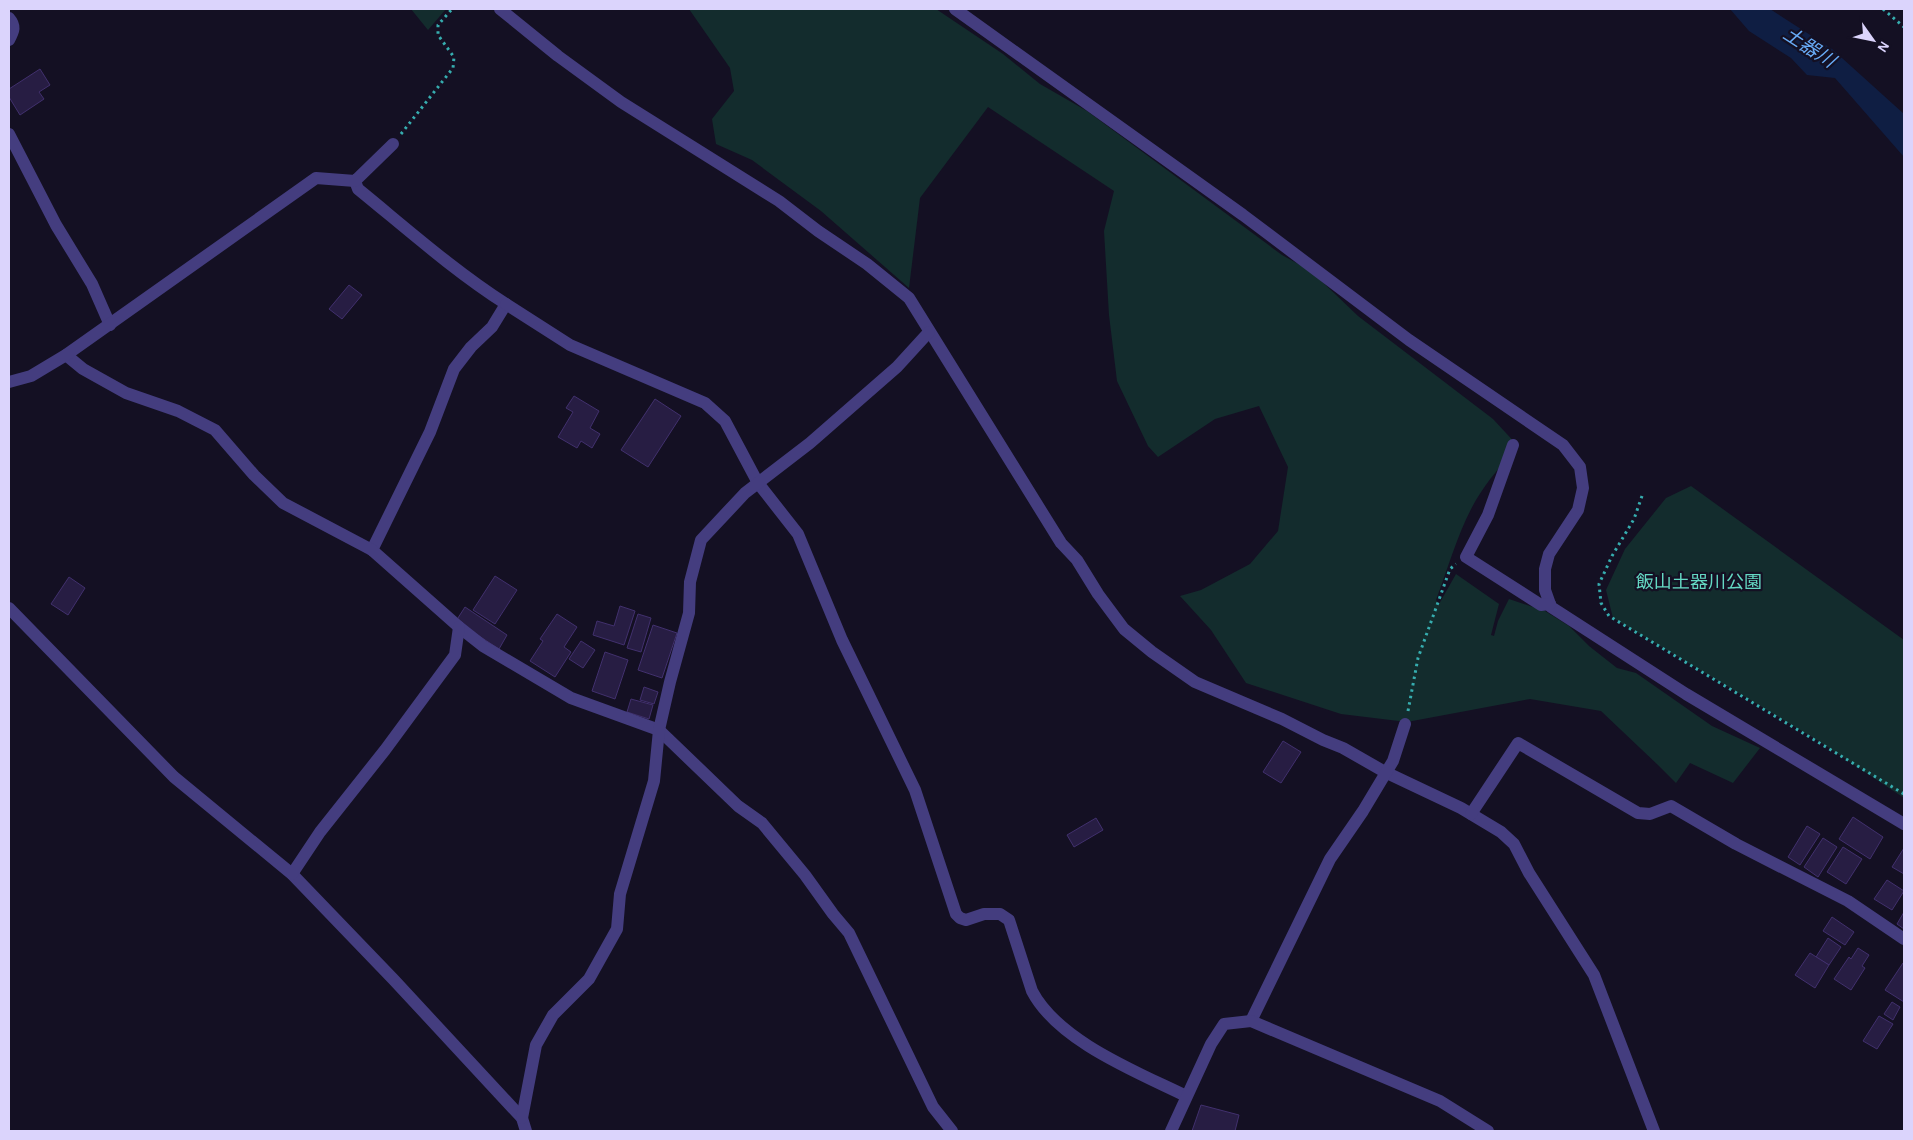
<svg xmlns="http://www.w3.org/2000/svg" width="1913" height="1140" font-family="'Alegreya Sans','Noto Sans JP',sans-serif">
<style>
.green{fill:#132c2d}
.water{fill:#0f1e43}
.building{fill:#271d43;stroke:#41306d}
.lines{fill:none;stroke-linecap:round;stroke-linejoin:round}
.path{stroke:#36adaf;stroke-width:3;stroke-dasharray:2.5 4;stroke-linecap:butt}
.street{stroke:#443d7f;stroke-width:12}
.labels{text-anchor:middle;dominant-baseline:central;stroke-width:4.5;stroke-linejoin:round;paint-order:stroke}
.park-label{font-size:18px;fill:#64d8c3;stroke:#141023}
.water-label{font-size:19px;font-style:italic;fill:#68abf6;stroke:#141023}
</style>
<rect width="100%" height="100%" fill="#141023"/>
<g class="green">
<polygon points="411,9 446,9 428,30"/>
<path d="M689,9H936L1003,54L1040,84L1087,111L1282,255L1311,271L1358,316L1493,419L1518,446C1503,463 1488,480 1476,500C1458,531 1449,566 1436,600L1439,604L1456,574L1499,604L1491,635L1494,636L1498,621L1509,599L1545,611L1569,626L1589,646L1617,668L1636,673L1712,726L1760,748L1733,783L1690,763L1676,783L1659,766L1601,711L1530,699L1407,722L1341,714L1246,683L1211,630L1180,596L1201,590L1250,564L1278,531L1288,467L1259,406L1215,419L1158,457L1148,446L1117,381L1109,315L1104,231L1114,191L988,107L920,198L909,288L821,211L752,160L716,144L712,119L734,91L730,68Z"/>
<polygon points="1691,486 1904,640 1904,798 1817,740 1613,618 1606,590 1625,549 1666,498"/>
</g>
<polygon class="water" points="1730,9 1770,9 1832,49 1904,114 1904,157 1835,78 1807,75 1791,58 1749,31"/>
<g class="building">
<polygon points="40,69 50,85 39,92 44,99 20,115 9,97 9,89"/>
<polygon points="349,285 362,295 342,319 329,309"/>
<polygon points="574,396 599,411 590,428 600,434 592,448 581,441 577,448 558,437 573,412 566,408"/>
<polygon points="655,399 681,416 648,467 621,450"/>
<polygon points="495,576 517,590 495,624 473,610"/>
<polygon points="69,577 85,588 68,615 51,604"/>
<polygon points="620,606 635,611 624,645 593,635 597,621 614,626"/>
<polygon points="465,607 507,635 499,649 456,621"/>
<polygon points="557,614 577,627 564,647 571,652 555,677 530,661 543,641 540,639"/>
<polygon points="638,614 651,618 641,652 627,648"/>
<polygon points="653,625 677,633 662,678 638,670"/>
<polygon points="581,641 595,650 583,668 569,659"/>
<polygon points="605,652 628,660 615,699 592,691"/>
<polygon points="644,687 658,692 654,704 640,700"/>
<polygon points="631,699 653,705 649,719 627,712"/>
<polygon points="1283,741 1301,752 1281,783 1263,772"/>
<polygon points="1853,817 1883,837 1870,859 1839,839"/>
<polygon points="1096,818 1103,830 1074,847 1067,835"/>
<polygon points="1807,826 1820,834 1800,865 1788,857"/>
<polygon points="1823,838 1837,847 1818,877 1804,867"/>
<polygon points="1843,847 1862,859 1846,884 1827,872"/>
<polygon points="1904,848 1904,874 1892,867"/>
<polygon points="1887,880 1904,891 1892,910 1874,899"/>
<polygon points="1904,912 1904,929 1897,924"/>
<polygon points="1832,917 1854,932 1845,945 1823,931"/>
<polygon points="1828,938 1841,947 1829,965 1816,957"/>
<polygon points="1858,948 1869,955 1862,966 1865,968 1851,990 1834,979 1849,957 1851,959"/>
<polygon points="1810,953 1829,965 1815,988 1795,975"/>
<polygon points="1903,963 1904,964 1904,1002 1885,990"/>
<polygon points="1892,1002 1900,1007 1893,1020 1884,1014"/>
<polygon points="1879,1016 1893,1024 1877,1049 1863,1041"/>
<polygon points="1201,1105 1239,1115 1235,1131 1192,1131"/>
</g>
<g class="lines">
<g class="path">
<polyline points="1883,9 1904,27"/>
<polyline points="401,134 453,68 454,57 438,35 438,25 452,9"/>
<polyline points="1642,496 1634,519 1612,556 1599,584 1601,603 1609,616 1904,794"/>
<polyline points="1408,711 1418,658 1450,569 1456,564"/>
</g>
<g class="street">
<polyline points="500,9 558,56 621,102 779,201 818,231 867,264 909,298 1061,543 1077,560 1098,594 1124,629 1152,652 1195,682 1282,719 1323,740 1343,748 1385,772 1461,808 1501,832 1514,844 1529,873 1594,975 1654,1131"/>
<polyline points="955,9 1243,215 1409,340 1563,445 1580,467 1583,488 1578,510 1549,554 1545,569 1545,590 1551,607 1686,694 1904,824"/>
<path d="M9,18C16,26 14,31 9,40"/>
<polyline points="9,134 56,225 92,284 110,325"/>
<path d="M355,181L358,189C406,228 453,270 506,304L492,327L471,347L454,369L430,432L372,550"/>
<path d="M506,304L570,345L705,403L725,421L758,483L798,534L842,640L915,790L956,914L960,918L966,920L984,914H1000L1009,920L1032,991C1058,1041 1137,1072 1186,1096"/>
<polyline points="66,355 83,369 126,393 178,411 215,430 254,475 283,503 372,550 459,627 483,646 571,698 659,730 738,806 762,823 805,875 833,914 849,933 933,1107 952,1131"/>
<polyline points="9,382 31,376 66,355 316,178 355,181 393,144"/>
<polyline points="1513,445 1488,515 1466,557 1541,605 1550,604"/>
<polyline points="9,608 174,777 292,874 394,980 522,1118 526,1131"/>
<polyline points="1471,814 1518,743 1638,813 1650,814 1671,806 1736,844 1848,901 1904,939"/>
<polyline points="292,874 320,832 385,750 455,655 459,627"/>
<polyline points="1251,1021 1330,859 1363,811 1393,761 1405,724"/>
<polyline points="522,1118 536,1045 553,1015 589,979 617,929 620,894 654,781 659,730 670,682 689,613 690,582 701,540 745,493 810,443 897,367 929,332"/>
<polyline points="1171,1131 1211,1044 1224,1024 1251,1021 1440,1101 1488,1131"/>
</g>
</g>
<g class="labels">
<g class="park-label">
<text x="1699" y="583">飯山土器川公園</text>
</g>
<g class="water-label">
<text transform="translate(1809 48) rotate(33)">土器川</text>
</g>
</g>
<rect width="1913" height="1140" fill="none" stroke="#dbd4fc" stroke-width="20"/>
<g transform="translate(1873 40) rotate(123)" stroke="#141023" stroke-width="4" paint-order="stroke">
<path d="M0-4L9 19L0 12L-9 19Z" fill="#dbd4fc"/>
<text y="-8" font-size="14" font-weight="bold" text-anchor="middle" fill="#dbd4fc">N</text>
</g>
</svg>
